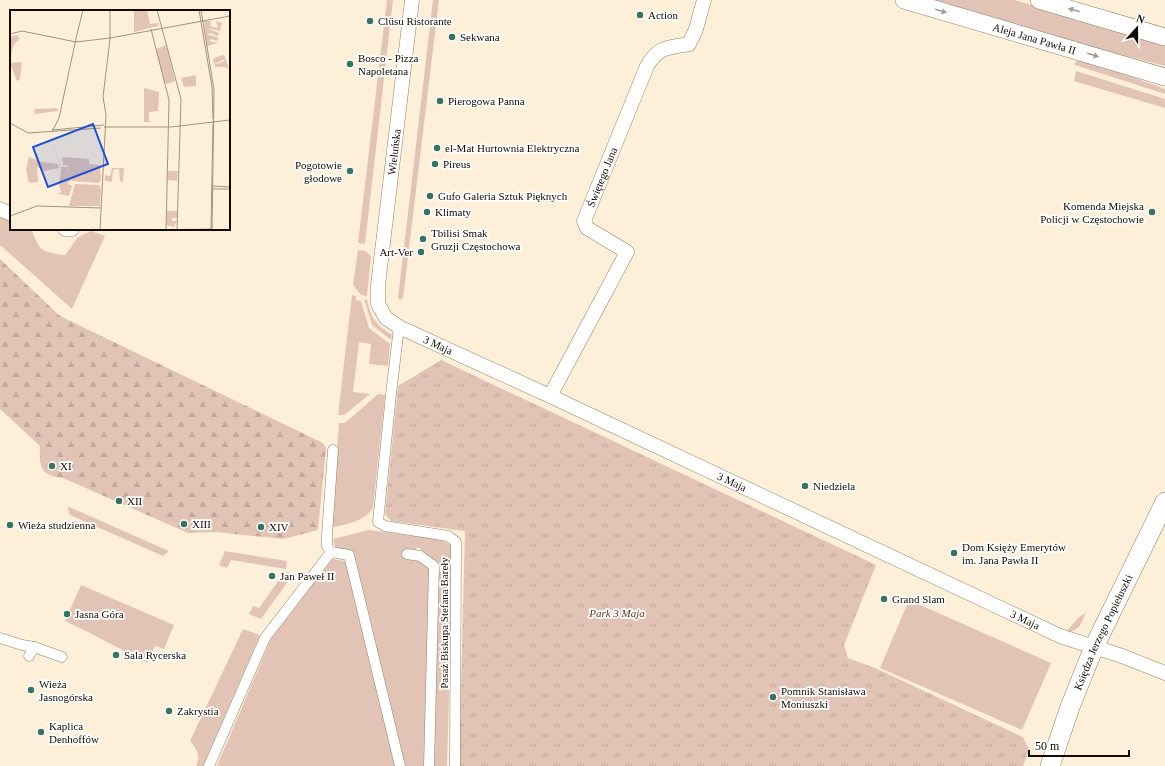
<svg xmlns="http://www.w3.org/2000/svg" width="1165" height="766" font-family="Georgia,serif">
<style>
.green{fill:#e2c4b7}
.forest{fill:url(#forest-firs)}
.park{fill:url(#park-tufts)}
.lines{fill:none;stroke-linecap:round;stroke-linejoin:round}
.pedestrian-casing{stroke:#928166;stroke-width:11}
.minor-casing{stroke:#928166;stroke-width:15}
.tertiary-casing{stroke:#928166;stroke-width:18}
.secondary-casing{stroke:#928166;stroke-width:20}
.pedestrian{stroke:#fff;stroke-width:10}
.minor{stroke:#fff;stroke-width:14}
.tertiary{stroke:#fff;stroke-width:17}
.secondary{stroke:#fff;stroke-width:19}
.oneway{fill:#a09d9a}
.poi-dot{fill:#347462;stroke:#fff;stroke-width:1.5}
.labels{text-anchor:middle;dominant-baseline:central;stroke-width:3.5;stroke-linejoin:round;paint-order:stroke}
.poi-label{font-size:11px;fill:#110b03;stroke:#fff;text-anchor:start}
.street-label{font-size:11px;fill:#110b03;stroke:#fff}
.park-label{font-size:11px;font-style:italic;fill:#653521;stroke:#fff}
.inset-road{fill:none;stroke:#9f9483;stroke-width:1}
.view{fill:#1d4ed8;fill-opacity:0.15;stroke:#1d4ed8;stroke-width:2}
.inset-edge{fill:none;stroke:#110b03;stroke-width:2}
</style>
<defs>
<pattern id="forest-firs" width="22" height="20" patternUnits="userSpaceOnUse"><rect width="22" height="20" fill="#e2c4b7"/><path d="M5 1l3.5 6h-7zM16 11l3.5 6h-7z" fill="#c1a79c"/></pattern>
<pattern id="park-tufts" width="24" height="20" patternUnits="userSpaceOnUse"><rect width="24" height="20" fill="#e2c4b7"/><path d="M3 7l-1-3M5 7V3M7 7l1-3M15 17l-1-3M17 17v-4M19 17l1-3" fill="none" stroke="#c1a79c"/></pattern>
</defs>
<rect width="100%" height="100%" fill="#fef0d8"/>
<g class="green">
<polygon points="387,0 393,0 365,244 358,243"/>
<polygon points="433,0 439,0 403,298 400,300 398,298"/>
<polygon points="931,0 1014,0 1165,43 1165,66 1081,44"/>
<polygon points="1083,59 1165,89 1165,94 1075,65 1075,62"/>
<polygon points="1076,71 1165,99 1165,108 1074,81"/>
<path d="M0,215L11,219V229H31C40,251 41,252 65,255L78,237L91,231L105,236L72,309L0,245Z"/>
<polygon points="358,250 366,251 371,257 367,296 361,295 353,285"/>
<polygon points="352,295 356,296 356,300 361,301 369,328 390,344 388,366 369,364 371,344 359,342 353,392 370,394 344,415 338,415"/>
<path d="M364,299L367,300C371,318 376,325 392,335L391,340L372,325Z"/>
<path d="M378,394L385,395L373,508C364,522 346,524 331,528L339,423H345Z"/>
<polygon points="67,506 169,551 163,556 70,515"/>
<path d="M369,530L439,539L450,545L453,550L447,766H431L437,572H442V567L439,566L421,550L420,548H416C415,557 424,563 430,568L425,766H403L353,562V551L338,550L335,546L333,539Z"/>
<polygon points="225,551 287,561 286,569 231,560 227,568 219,565"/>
<polygon points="332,559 346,561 397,766 217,766 271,639"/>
<polygon points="288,572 292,576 261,619 249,614 253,606 259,608 284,573"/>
<polygon points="81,585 174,625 164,649 155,646 147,663 90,633 65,621"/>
<polygon points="909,600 1051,663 1022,730 880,668"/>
<path d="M1085,613C1083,622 1078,633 1067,631L1078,618Z"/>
<path d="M243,629L260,635L203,766H196C201,756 197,749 190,741Z"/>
</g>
<path class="forest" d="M0,259L60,316L323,443L326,448L318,530L284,539L215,532L188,533L63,478C40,476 39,466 40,446L0,409Z"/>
<polygon class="park" points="441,360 876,565 844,645 848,658 875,668 1023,737 1029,750 1023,766 459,766 465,531 391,521 385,514 398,386"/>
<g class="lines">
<g class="pedestrian-casing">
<g id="pedestrian">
<polyline points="399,327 391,394 378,522 385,526 448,536 456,542 455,766"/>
<polyline points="331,552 349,555 400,766"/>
<polyline points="407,554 420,556 434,566 429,766"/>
<polyline points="0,638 22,645 34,647"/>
<polyline points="29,656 34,647 62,657"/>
<polyline points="209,766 265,638 331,552 327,546 327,535 333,450"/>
</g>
</g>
<g class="minor-casing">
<g id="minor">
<path id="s1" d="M412,0L378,285V304L386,318L399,327L550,396L1060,636L1122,656L1165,673"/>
<polyline points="0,209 11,214"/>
<polyline points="65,229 72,229"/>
<path id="s2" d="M550,396L627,252L587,228L584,221L647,66C659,46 667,48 689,44L696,29L704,0"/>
</g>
</g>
<g class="tertiary-casing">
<g id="tertiary">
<path id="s3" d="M904,0L1165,77"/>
<polyline points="1039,0 1165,37"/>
</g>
</g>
<g class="secondary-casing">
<g id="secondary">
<path id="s4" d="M1050,766L1070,707L1094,647L1165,502"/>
</g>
</g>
<use href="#pedestrian" class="pedestrian"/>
<use href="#minor" class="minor"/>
<use href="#tertiary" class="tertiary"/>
<use href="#secondary" class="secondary"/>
</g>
<defs><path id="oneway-solid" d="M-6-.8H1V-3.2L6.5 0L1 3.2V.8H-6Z"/></defs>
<g class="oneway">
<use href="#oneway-solid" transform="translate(1074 10) rotate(-164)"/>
<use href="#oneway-solid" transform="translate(941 11) rotate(16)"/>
<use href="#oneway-solid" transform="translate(1093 55) rotate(17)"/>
</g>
<g class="poi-dot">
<circle cx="640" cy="15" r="4"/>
<circle cx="370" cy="21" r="4"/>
<circle cx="452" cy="37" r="4"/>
<circle cx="350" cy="64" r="4"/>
<circle cx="440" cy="101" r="4"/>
<circle cx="437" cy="148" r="4"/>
<circle cx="435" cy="164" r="4"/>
<circle cx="350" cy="171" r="4"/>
<circle cx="430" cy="196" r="4"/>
<circle cx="427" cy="212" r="4"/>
<circle cx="1152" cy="212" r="4"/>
<circle cx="423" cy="239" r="4"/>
<circle cx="421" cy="252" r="4"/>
<circle cx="52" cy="466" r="4"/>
<circle cx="805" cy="486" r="4"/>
<circle cx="119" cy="501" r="4"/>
<circle cx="184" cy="524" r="4"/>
<circle cx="10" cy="525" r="4"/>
<circle cx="261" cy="527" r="4"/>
<circle cx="954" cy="553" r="4"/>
<circle cx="272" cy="576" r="4"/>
<circle cx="884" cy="599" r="4"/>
<circle cx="67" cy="614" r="4"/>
<circle cx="116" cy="655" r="4"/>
<circle cx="31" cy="690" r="4"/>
<circle cx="773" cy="697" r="4"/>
<circle cx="169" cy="711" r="4"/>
<circle cx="41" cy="732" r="4"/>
</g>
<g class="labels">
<g class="poi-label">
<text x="648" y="15">Action</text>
<text x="378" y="21">Clüsu Ristorante</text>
<text x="460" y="37">Sekwana</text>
<text x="358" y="58">Bosco - Pizza<tspan x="358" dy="13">Napoletana</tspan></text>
<text x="448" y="101">Pierogowa Panna</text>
<text x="445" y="148">el-Mat Hurtownia Elektryczna</text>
<text x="443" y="164">Pireus</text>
<text x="342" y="165" text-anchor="end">Pogotowie<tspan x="342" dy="13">głodowe</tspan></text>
<text x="438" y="196">Gufo Galeria Sztuk Pięknych</text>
<text x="1144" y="206" text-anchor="end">Komenda Miejska<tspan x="1144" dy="13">Policji w Częstochowie</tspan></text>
<text x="435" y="212">Klimaty</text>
<text x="431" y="233">Tbilisi Smak<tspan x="431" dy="13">Gruzji Częstochowa</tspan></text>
<text x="413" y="252" text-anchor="end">Art-Ver</text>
<text x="60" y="466">XI</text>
<text x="813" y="486">Niedziela</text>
<text x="127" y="501">XII</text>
<text x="192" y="524">XIII</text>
<text x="18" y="525">Wieża studzienna</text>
<text x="269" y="527">XIV</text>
<text x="962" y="547">Dom Księży Emerytów<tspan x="962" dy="13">im. Jana Pawła II</tspan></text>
<text x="280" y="576">Jan Paweł II</text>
<text x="892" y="599">Grand Slam</text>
<text x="75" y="614">Jasna Góra</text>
<text x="124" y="655">Sala Rycerska</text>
<text x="39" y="684">Wieża<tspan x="39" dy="13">Jasnogórska</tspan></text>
<text x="781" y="691">Pomnik Stanisława<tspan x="781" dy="13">Moniuszki</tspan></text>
<text x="177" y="711">Zakrystia</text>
<text x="49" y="726">Kaplica<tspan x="49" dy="13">Denhoffów</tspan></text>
</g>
<g class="street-label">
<text stroke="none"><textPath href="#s3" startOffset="136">Aleja Jana Pawła II</textPath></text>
<text transform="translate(394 152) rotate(-83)">Wieluńska</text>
<text stroke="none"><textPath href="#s2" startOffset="265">Świętego Jana</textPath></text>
<text stroke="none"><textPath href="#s1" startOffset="381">3 Maja</textPath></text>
<text stroke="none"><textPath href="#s1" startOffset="705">3 Maja</textPath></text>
<text stroke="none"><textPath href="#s1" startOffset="1029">3 Maja</textPath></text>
<text transform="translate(444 623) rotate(-90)">Pasaż Biskupa Stefana Bareły</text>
<text stroke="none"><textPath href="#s4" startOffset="144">Księdza Jerzego Popiełuszki</textPath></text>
</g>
<g class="park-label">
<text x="617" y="613">Park 3 Maja</text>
</g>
</g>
<g transform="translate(10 10)">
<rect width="220" height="220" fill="#fef0d8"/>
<path d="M124,0H137L140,14L149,13L148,16L124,22ZM194,11H201L200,16L208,18L206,11L214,14L211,15L210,21L197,18L209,23L208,26L200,23L198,25L208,27V31L201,29L199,31L208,33L197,36L201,58L196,29ZM156,35L165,71L157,74L154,72L146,39ZM212,45H214L219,59L214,57L215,55L214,57H205V54L213,52L215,49L204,54L203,49ZM12,52L10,69L7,71L0,53ZM186,65V76L174,77L171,68ZM134,78L149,82L148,101L139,102V111L143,112H134ZM42,129L51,157H57L62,170L57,173L62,176L59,186L48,184L51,182L49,175L51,159ZM102,158H114L113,172L110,171L109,159L103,160L102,172L95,171V165L100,166Z" fill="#e2c4b7"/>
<path d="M19,147L32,152L48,154L49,158L35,161L27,157L28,172L19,173L16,160Z" fill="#e2c4b7"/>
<path d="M7,25L10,28L3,36L0,52V27ZM46,98L49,101L24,104L25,99ZM52,147L79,149V154L90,155L91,170L89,173L62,171L57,155L53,156ZM158,161H168L167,171L158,170ZM65,174L89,175L91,179L90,196H59ZM157,201H167V208H162V211H167L164,217L156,215Z" fill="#e2c4b7"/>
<path class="inset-road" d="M147,0L171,89L167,220M189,0L202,77L203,109M191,0L204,80L202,220M141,19L159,90L156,220M0,24L12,21L66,32L100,28M67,24L73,0M100,28L220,6M0,113L18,123L91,118M94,117H161L220,110M43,118V120L94,115M42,122L49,108L67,24M202,176L220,177M202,179H220M0,206L27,196L92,198M90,220L96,105L93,87L100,29V0M147,220L201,219M201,220L203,112"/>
<path class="view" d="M83,114L98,154L38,177L23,137Z"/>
<rect width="220" height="220" class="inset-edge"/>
</g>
<g transform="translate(1137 28) rotate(21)" stroke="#ffffff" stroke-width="3" paint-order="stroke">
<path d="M0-3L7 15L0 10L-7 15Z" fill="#110b03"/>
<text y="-6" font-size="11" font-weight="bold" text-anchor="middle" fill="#110b03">N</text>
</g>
<path d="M1029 750v6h100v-6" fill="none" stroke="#110b03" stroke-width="2"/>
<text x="1035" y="750" font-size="12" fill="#110b03" stroke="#ffffff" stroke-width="3" paint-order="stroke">50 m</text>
</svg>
